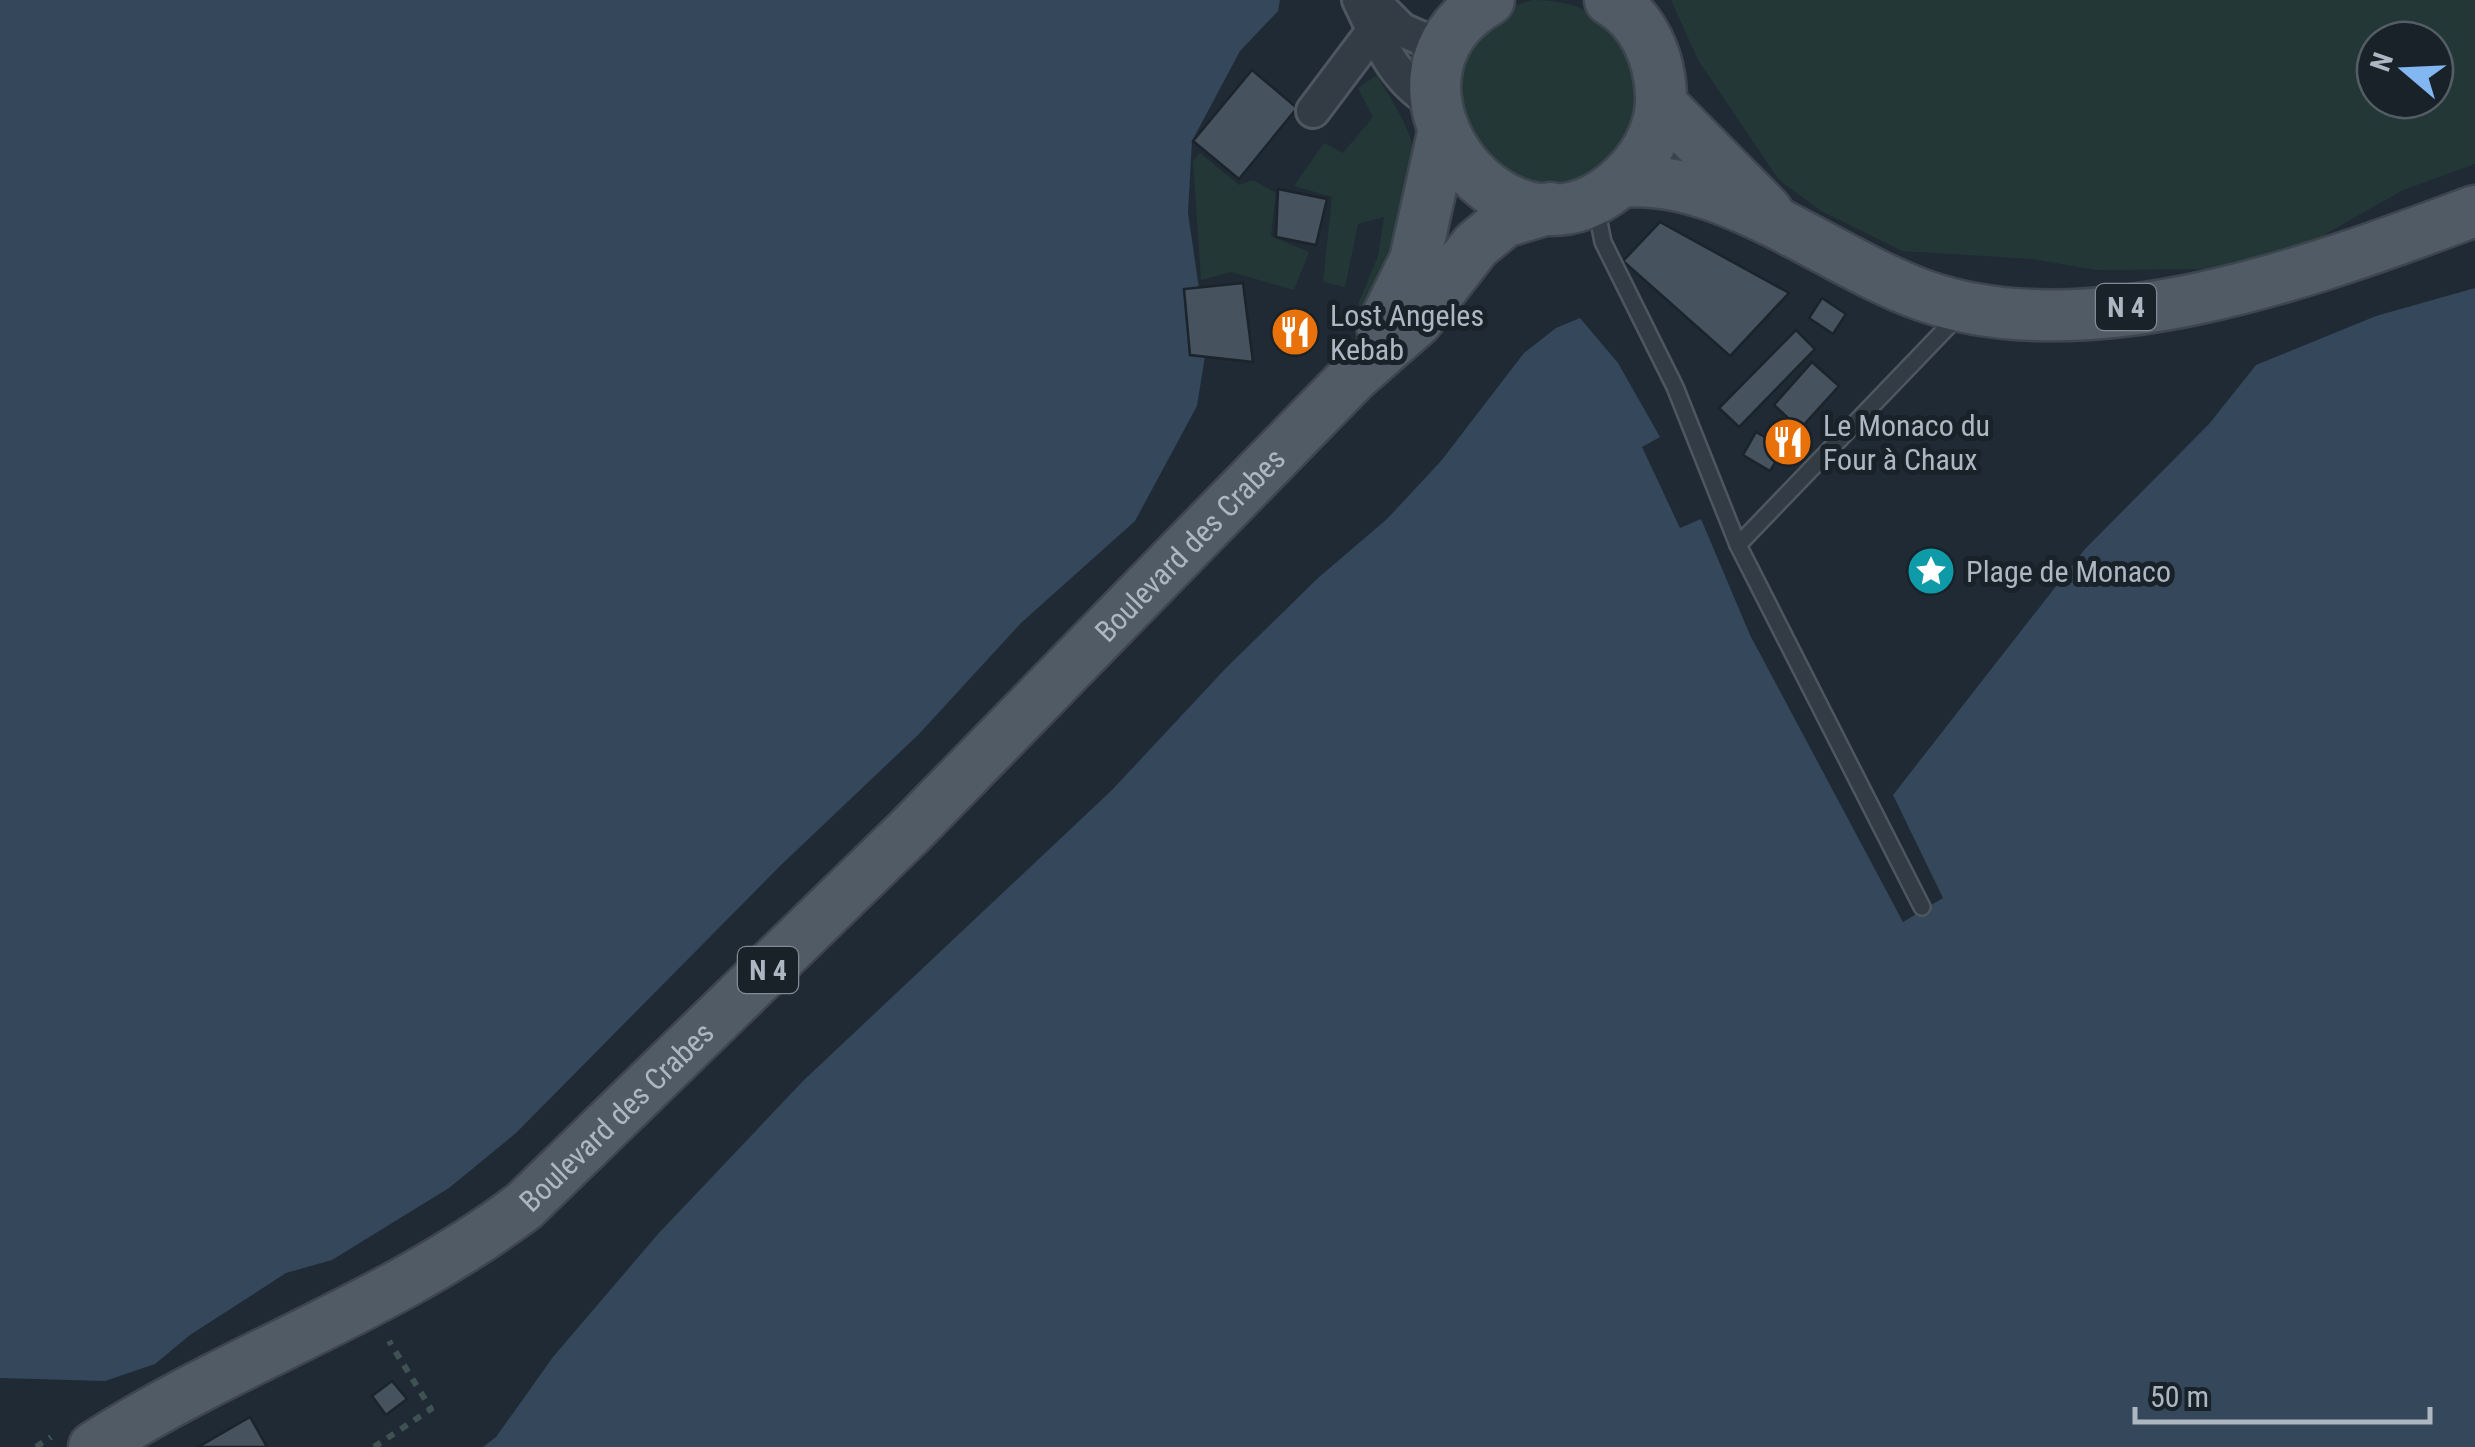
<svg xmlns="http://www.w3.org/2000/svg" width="2475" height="1447" font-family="'Roboto Condensed',sans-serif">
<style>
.green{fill:#233736;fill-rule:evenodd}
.water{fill:#34475b}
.building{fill:#46525e;stroke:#1b232b;stroke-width:2.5}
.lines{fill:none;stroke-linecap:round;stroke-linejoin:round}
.service-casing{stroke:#4e5760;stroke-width:20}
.minor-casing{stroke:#4e5760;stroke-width:38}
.primary-casing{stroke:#3d454e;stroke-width:55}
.path{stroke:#3f5253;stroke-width:6;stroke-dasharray:8 8;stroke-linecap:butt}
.service{stroke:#333c45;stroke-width:15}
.minor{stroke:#333c45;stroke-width:32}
.primary{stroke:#515b65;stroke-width:50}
.labels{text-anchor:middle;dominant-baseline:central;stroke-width:10;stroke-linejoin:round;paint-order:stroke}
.shield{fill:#192129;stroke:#818a94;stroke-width:2.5}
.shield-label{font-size:28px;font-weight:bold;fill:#adb7c2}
.poi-label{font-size:30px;fill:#adb7c2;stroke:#192129;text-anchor:start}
.street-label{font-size:30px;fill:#adb7c2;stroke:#192129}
</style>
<rect width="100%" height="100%" fill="#202a34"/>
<g class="green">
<path d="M1533,0C1689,0 1657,205 1529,185C1511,182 1487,159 1471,149L1457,62L1500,10Z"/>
<path d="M1671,0H2475V164L2403,190L2315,240L2223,269L2096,270L2032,259L1902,251L1821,211L1779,180L1698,60ZM2375,40H2435V100H2375Z"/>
<path d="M1377,75C1388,95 1403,116 1410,137C1431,196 1393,263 1366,313L1358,304L1378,256L1384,217L1358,224L1345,287L1323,282L1332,197L1294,186L1324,143L1343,153L1373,117L1358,88Z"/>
<polygon points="1200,153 1239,185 1253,180 1276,193 1271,236 1309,252 1294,290 1231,272 1201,280 1193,161"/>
</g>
<g class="water">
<polygon points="0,0 1280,0 1278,11 1240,51 1192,141 1188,213 1207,343 1197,406 1135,521 1021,623 919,734 780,866 516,1133 449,1188 332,1260 286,1273 190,1335 155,1364 105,1381 0,1378"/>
<polygon points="2475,288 2475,1447 483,1447 496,1437 553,1357 658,1234 803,1081 1112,790 1226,668 1318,578 1387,519 1441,461 1524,353 1556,328 1580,318 1618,363 1660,437 1642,447 1680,528 1701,519 1750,635 1903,922 1943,898 1893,795 2085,549 2209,424 2256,365 2376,316"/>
</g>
<g class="building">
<polygon points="1252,70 1297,108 1239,179 1193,141"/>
<polygon points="1278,189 1327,199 1316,245 1276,237"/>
<polygon points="1660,222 1789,293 1730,356 1623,261"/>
<polygon points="1243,283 1253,362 1190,355 1184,289"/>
<polygon points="1822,298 1846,314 1833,334 1809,318"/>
<polygon points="1287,310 1310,321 1297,347 1274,335"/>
<polygon points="1796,330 1815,349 1739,427 1719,408"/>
<polygon points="1812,362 1839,386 1800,429 1774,405"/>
<polygon points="1756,432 1784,448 1770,471 1743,455"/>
<polygon points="392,1381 407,1399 386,1415 372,1396"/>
<polygon points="250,1417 267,1447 198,1447"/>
</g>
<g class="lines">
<g class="service-casing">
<g id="service">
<polyline points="1596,207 1603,242 1675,387 1738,545 1959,315"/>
<polyline points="1738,545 1922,907"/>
</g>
</g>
<g class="minor-casing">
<g id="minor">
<path d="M1359,0C1380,43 1394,81 1437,105"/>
<polyline points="1372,0 1402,30 1446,49"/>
<polyline points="1313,111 1374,30"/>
</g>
</g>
<g class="primary-casing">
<g id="primary">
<path d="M1489,0C1349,80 1513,297 1630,172C1649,152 1662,124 1661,96C1660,59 1644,19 1610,0"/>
<polyline points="1662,105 1767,211"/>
<path d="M1620,182C1723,172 1828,261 1922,295C2089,355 2317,270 2475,211"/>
<polyline points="1382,327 1415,260 1443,133"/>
<path id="s1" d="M94,1447C232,1358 392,1306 524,1206L910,831L1353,377L1417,321L1476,245L1504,222L1551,208"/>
</g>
</g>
<g class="path">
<polyline points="36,1447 51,1437"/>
<polyline points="374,1447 431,1409 389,1341"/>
</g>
<use href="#service" class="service"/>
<use href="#minor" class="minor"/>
<use href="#primary" class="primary"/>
</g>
<defs>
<g id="restaurant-disc" transform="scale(2.5)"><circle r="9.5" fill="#e8710a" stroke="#192129"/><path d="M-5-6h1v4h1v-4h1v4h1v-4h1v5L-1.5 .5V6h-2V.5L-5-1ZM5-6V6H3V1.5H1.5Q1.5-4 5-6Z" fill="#fff"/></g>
<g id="sight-disc" transform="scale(2.5)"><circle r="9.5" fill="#0f9aa8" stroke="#192129"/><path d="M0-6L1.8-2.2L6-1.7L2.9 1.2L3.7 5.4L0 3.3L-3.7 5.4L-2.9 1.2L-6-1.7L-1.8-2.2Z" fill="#fff"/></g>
</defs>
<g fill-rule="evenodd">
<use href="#restaurant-disc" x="1295" y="332"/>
<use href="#restaurant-disc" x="1788" y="442"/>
<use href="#sight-disc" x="1931" y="571"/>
</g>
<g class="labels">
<g class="shield">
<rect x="2096" y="284" width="60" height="46" rx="8"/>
<rect x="738" y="947" width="60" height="46" rx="8"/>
</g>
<g class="shield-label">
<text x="2126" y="307">N 4</text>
<text x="768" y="970">N 4</text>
</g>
<g class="poi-label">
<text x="1330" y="315">Lost Angeles<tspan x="1330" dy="34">Kebab</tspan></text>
<text x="1823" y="425">Le Monaco du<tspan x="1823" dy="34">Four à Chaux</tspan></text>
<text x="1966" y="571">Plage de Monaco</text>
</g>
<g class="street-label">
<text stroke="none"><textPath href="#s1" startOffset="1432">Boulevard des Crabes</textPath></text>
<text stroke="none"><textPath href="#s1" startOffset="622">Boulevard des Crabes</textPath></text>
</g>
</g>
<g transform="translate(2405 70) rotate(289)"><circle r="48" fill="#192129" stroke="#545d66" stroke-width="2.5"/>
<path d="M0-8L18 38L0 25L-18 38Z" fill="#82b7f2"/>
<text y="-15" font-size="28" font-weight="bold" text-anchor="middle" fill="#adb7c2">N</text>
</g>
<path d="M2135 1407v15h295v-15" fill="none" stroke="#adb7c2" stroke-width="5"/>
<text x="2150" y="1407" font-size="30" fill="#adb7c2" stroke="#192129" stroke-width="8" paint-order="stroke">50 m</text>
</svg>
